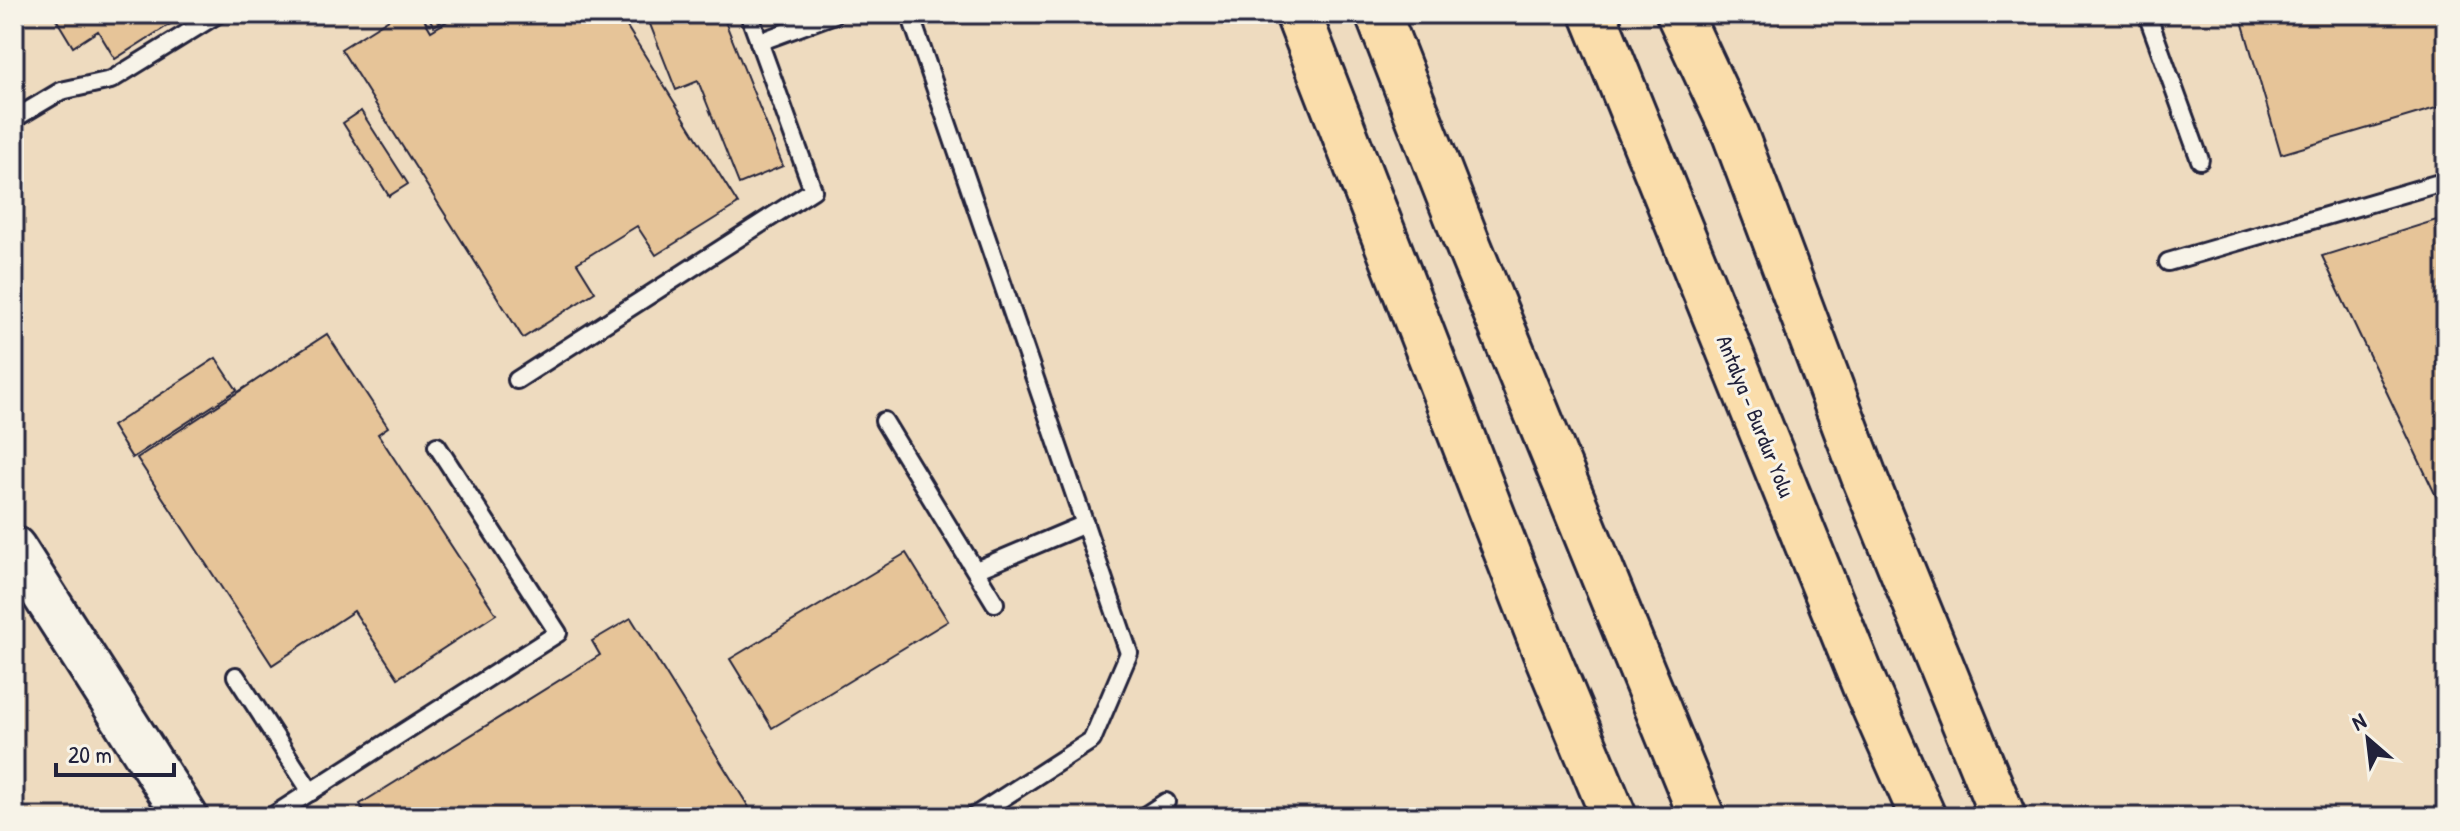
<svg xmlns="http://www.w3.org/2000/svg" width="2460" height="831" font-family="'Patrick Hand',sans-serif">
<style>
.built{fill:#eedbbf}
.building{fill:#e6c498;stroke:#22223b;stroke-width:2}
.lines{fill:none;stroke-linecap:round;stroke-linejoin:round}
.lane-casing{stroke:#22223b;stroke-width:22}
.secondary-casing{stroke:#22223b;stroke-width:48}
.highway-casing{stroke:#22223b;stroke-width:50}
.lane{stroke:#f7f3e8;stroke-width:16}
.secondary{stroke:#f7f3e8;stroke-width:42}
.highway{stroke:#faddab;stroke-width:44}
.labels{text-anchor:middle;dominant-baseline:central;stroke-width:6;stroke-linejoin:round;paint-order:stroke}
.street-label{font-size:22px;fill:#22223b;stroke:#f7f3e8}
</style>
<rect width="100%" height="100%" fill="#f2e5d0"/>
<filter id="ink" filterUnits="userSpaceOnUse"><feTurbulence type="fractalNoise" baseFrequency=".0125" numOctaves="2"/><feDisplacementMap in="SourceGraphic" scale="16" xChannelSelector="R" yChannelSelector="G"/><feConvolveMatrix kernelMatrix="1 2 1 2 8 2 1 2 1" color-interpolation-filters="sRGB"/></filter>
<g filter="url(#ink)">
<rect class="built" x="14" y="14" width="2432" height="803"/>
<g class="building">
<polygon points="53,14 186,14 115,59 98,31 73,47"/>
<polygon points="397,14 421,14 431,31 459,14 619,14 738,204 656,255 637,226 577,263 595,292 523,338 341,49"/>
<polygon points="426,14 454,14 434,26"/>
<polygon points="646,14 722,14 783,166 739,184 698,81 676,90"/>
<polygon points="2240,14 2446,14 2446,105 2281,154"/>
<polygon points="361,111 408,184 389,196 343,123"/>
<polygon points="2446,217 2446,517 2322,256"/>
<polygon points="327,334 388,427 378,434 496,614 398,678 354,611 272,665 137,458"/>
<polygon points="216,358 237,390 132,458 112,426"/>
<polygon points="906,553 948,621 772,728 730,659"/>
<polygon points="631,618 755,817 368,817 360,804 600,655 592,641"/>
</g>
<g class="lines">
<g class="lane-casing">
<g id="lane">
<polyline points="910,14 1129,653 1092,740 973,817"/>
<polyline points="2147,14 2200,160"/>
<polyline points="759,42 835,14"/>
<polyline points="14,119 61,91 111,80 218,14"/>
<polyline points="2168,262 2446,181"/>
<polyline points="517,380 813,190 749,14"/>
<polyline points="884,421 995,603"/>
<polyline points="976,570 1085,524"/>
<polyline points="236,676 311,792"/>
<polyline points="271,817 558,633 437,446"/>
<polyline points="1143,817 1166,802"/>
</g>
</g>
<g class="secondary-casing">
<polyline id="secondary" points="14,548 186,817"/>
</g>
<g class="highway-casing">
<g id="highway">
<polyline points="1298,14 1545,651 1614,817"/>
<polyline points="1378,14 1467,242 1702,817"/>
<polyline points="1593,14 1865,686 1923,817"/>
<polyline points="1679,14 1735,134 1865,479 2003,817"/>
</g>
</g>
<use href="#lane" class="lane"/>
<use href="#secondary" class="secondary"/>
<use href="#highway" class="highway"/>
</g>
</g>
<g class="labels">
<g class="street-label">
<text transform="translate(1756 416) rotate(68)">Antalya - Burdur Yolu</text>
</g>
</g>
<rect width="2460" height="831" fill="none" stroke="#f7f3e8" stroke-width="48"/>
<rect x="24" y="24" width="2412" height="783" fill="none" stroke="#22223b" stroke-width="3" filter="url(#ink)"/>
<g transform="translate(2368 739) rotate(332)" stroke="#f7f3e8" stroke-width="6" paint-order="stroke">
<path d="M0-6L14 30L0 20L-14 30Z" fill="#22223b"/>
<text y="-12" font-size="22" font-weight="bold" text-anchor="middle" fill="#22223b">N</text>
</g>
<path d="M56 763v12h118v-12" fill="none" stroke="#22223b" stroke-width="4"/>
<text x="68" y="763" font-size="24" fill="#22223b" stroke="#f7f3e8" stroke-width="6" paint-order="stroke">20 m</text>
</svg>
